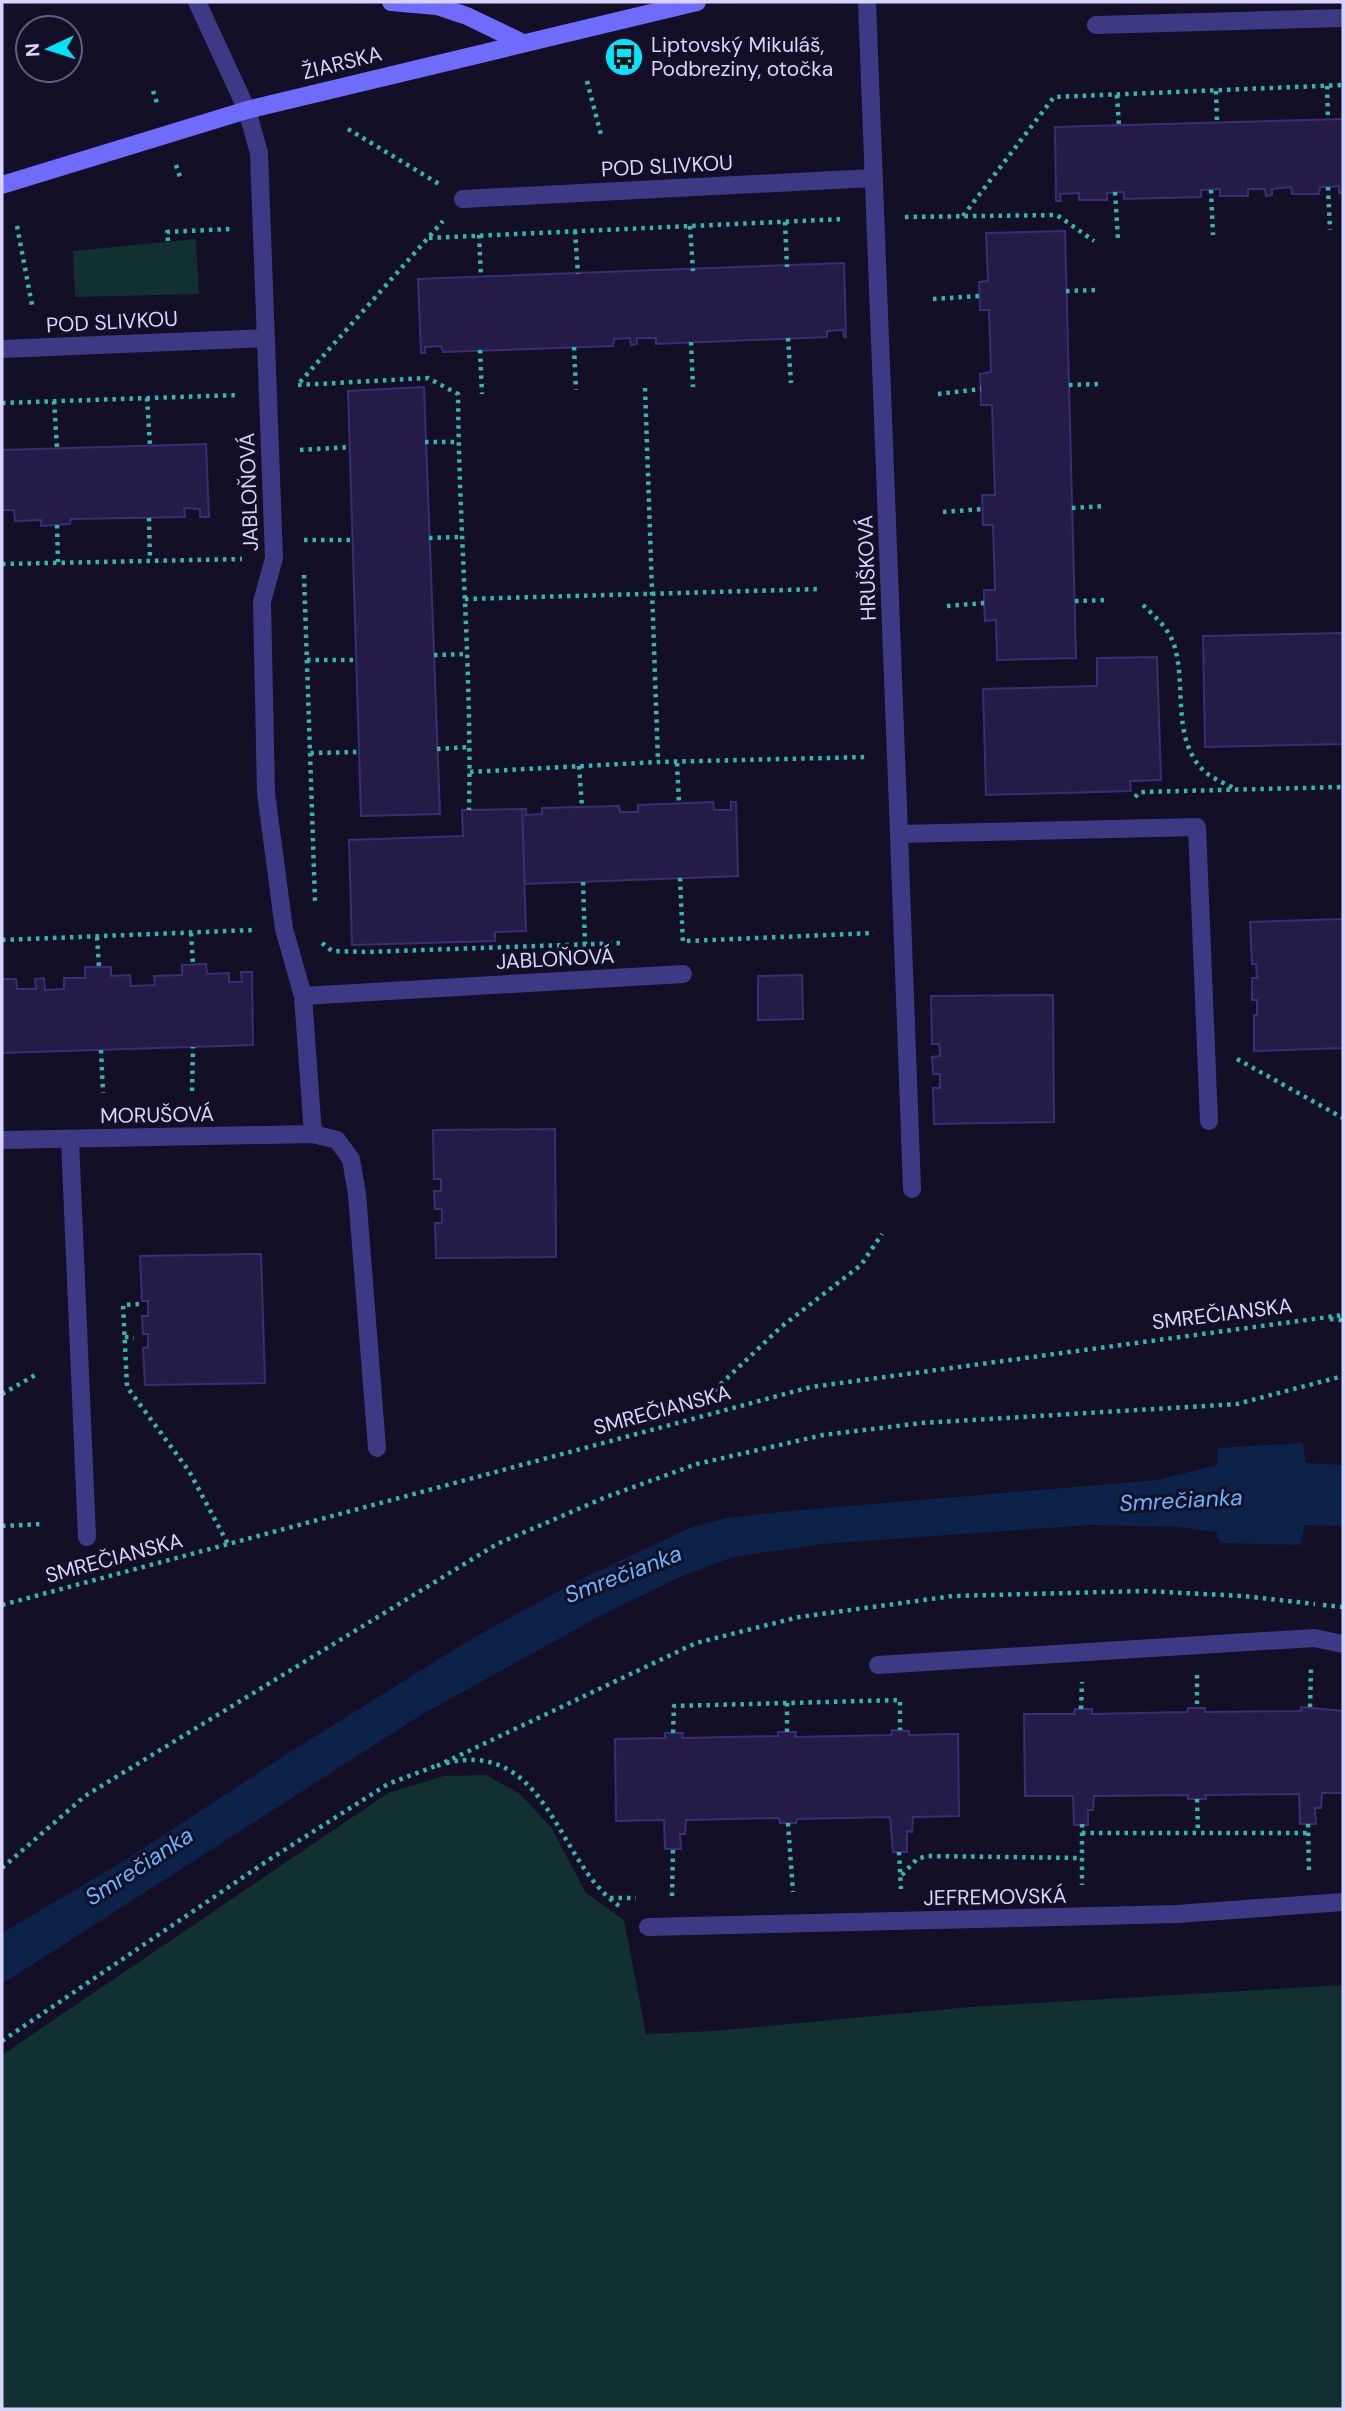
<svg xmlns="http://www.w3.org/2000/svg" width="1345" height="2411" font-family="'DM Sans',sans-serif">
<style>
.green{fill:#12302f}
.water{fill:#0c2248}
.building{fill:#241b47;stroke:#3b2d73;stroke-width:2}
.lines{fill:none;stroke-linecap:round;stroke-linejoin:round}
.path{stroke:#2fb8b0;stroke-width:4.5;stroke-dasharray:3.5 5;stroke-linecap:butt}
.street{stroke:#3d3a85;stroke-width:18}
.secondary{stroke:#6f6bff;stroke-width:18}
.labels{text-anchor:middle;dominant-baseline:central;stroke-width:6;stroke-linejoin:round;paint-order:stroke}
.poi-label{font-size:21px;fill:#d9d4ff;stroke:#130f26;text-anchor:start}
.street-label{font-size:21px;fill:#d9d4ff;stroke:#130f26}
.water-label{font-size:23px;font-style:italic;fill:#62b6ff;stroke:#130f26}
</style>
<rect width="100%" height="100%" fill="#130f26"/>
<g class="green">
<polygon points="196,239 199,294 75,297 73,251"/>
<polygon points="486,1775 520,1794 551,1827 586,1893 624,1920 646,2034 713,2031 970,2007 1343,1985 1343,2409 2,2409 2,2055 388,1793 444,1776"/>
</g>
<polygon class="water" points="1303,1443 1306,1463 1343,1465 1343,1526 1305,1525 1300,1545 1220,1543 1216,1532 1177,1527 1090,1525 822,1544 733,1557 680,1577 602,1615 421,1715 2,1984 2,1933 127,1859 290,1752 468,1641 575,1582 692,1527 727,1518 790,1511 1158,1480 1217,1465 1218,1448"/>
<g class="building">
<polygon points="1343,119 1343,193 1339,193 1339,186 1328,187 1320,187 1319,194 1292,194 1291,187 1272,189 1272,195 1266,196 1265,189 1248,189 1248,196 1220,196 1220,189 1201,190 1201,197 1124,199 1124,192 1107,193 1107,200 1079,200 1079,193 1060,194 1061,201 1056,201 1055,127"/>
<polygon points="1065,231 1076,658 997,660 996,620 985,621 984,603 984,590 995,590 993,525 983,525 982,495 995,495 992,405 981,405 980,374 991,372 989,310 980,310 979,282 988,281 986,233"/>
<polygon points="844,263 846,337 844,337 843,330 827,331 827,337 656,344 656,338 637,338 637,344 631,345 630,338 614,339 613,346 443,352 441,346 425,347 425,353 421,353 418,279"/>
<polygon points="424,387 440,814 361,816 348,391"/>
<polygon points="206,444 209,517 200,517 200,509 184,508 185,517 71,519 70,524 41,526 41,520 15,521 14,510 2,510 2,450"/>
<polygon points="1343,633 1343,744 1205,747 1203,636"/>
<polygon points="1157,657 1161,780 1130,781 1131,791 986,795 983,689 1097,686 1097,658"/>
<polygon points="713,802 714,810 731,810 731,802 736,802 738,876 525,884 522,809 526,809 526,815 542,814 542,808 619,806 620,812 638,812 638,805"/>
<polygon points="522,809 526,931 495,932 495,941 352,945 349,840 463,836 462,810"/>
<polygon points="1343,919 1343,1048 1254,1051 1254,1015 1257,1015 1257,1000 1252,1000 1252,978 1257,978 1256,964 1252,964 1250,922"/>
<polygon points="206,964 207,974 229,973 229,982 242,982 241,972 252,972 253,1045 2,1053 2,979 16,979 17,989 36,989 35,979 44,978 45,990 64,989 64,978 85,978 85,967 111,967 111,976 130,975 131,986 155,985 154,976 182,975 182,965"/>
<polygon points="802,975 803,1019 758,1020 758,976"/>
<polygon points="1053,995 1054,1122 934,1124 933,1088 940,1088 940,1074 933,1074 932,1057 940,1056 940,1050 939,1044 932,1044 931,996"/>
<polygon points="555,1129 556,1257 436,1258 435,1223 442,1223 442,1209 435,1209 434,1191 441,1191 441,1179 434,1179 433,1130"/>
<polygon points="261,1254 265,1383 145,1385 143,1348 148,1347 148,1334 143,1334 142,1316 148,1316 148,1301 142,1301 140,1256"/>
<polygon points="1301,1707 1343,1711 1343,1793 1322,1793 1321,1808 1315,1808 1316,1824 1300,1824 1299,1794 1205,1795 1206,1799 1188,1799 1188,1795 1094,1796 1093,1810 1088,1810 1088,1825 1074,1825 1073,1796 1025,1796 1024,1714 1074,1714 1075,1709 1092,1709 1092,1714 1187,1712 1188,1708 1205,1708 1205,1712 1301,1711"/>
<polygon points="892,1730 909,1731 909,1735 958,1734 959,1816 913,1817 912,1832 907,1831 907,1852 893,1852 890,1817 797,1819 796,1823 780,1823 779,1818 686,1820 685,1834 680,1834 681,1849 665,1849 664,1820 616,1821 615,1739 665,1738 665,1733 683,1733 682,1738 778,1736 778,1732 796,1732 795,1737 891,1735"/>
</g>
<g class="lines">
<g class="path">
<polyline points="587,81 601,135"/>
<polyline points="1327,86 1328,120"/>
<polyline points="153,91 158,106"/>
<polyline points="1216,91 1217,123"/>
<polyline points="1117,95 1119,126"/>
<polyline points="348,129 439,184"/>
<polyline points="176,165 180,177"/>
<polyline points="1328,187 1330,230"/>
<polyline points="1211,190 1213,235"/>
<polyline points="1115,192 1118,239"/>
<polyline points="963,216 1054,97 1343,85"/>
<polyline points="905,217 1057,215 1094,241"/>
<polyline points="785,222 787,267"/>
<polyline points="17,226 32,305"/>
<polyline points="690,226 693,271"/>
<polyline points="575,231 578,274"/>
<polyline points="479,235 481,277"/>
<polyline points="429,238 844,219"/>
<polyline points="168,241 167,232 230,229"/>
<polyline points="1066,291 1096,290"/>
<polyline points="933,299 979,296"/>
<polyline points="788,338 791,383"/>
<polyline points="691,342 693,387"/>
<polyline points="574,347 576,390"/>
<polyline points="480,350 482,394"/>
<polyline points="300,382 443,221"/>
<path d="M298,385L428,378L458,394C459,533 472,671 469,810"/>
<polyline points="1069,385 1100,384"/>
<polyline points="645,388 658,762"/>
<polyline points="938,394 981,389"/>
<polyline points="147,398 150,445"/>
<polyline points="54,401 57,448"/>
<polyline points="2,403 239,395"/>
<polyline points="425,442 458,442"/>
<polyline points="300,450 349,447"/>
<polyline points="1072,508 1105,506"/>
<polyline points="943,512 983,509"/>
<polyline points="149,518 150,560"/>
<polyline points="57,525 58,562"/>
<polyline points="429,538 460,537"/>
<polyline points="304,540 352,540"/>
<polyline points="2,564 242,559"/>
<polyline points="304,575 310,753 358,752"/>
<polyline points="465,599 821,589"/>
<polyline points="1075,601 1108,600"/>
<path d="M1143,605C1156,618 1170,629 1175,648C1186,687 1172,737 1202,769C1210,778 1225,783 1235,789"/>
<polyline points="947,606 984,603"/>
<polyline points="434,655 467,654"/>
<polyline points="307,660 356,660"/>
<polyline points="437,749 469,747"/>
<polyline points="310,753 315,901"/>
<polyline points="677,763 679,803"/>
<polyline points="579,766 582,807"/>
<polyline points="470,772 658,762 867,757"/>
<polyline points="1135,797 1140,792 1343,787"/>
<polyline points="680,878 683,944"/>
<polyline points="583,882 585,944"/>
<polyline points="191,933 193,965"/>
<polyline points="97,937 99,967"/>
<polyline points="2,940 253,930"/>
<polyline points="687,941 874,933"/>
<polyline points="322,943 332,951 367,952 622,943"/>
<polyline points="101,1050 103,1093"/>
<polyline points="1237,1059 1343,1118"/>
<polyline points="192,1091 193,1047"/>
<polyline points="139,1304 123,1305 127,1387 189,1471 228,1544"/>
<polyline points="1330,1319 1343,1320"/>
<polyline points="125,1337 134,1338"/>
<polyline points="2,1394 37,1374"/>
<polyline points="702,1402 781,1327 861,1265 882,1234"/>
<polyline points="2,1526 43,1524"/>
<polyline points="2,1605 811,1387 1343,1315"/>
<polyline points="1323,1605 1343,1607"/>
<polyline points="1197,1675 1197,1708"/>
<polyline points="1310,1707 1311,1668"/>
<polyline points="1081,1709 1082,1682"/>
<polyline points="787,1732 787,1703"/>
<polyline points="673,1733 674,1706 900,1700 900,1730"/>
<path d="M446,1763C529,1743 551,1823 588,1874C598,1888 609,1899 623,1909"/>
<polyline points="437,1766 696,1643 799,1617 953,1596 1144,1591 1243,1596 1315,1604"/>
<polyline points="1197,1799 1198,1833"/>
<polyline points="788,1823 793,1892"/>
<polyline points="1082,1824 1082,1885"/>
<polyline points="1308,1824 1309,1872"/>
<polyline points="1082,1833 1308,1833"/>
<polyline points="899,1852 901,1889"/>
<polyline points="2,1868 85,1796 497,1544 606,1497 697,1464 823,1435 922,1423 1237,1404 1343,1376"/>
<polyline points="902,1875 917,1859 927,1856 1082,1858"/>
<polyline points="672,1896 673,1849"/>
<polyline points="610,1898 636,1898"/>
<polyline points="2,2041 267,1861 388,1784 438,1765"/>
</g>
<g class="street">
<polyline points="197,2 247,110 259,153 274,558 262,602 266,793 284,929 303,996 313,1134"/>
<polyline points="867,2 899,834 1197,827 1209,1121"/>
<polyline points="1096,25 1343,18"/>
<polyline points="463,199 873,178"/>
<polyline points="2,349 266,338"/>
<polyline points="899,834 912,1189"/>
<polyline points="303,996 683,974"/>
<polyline points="2,1140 313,1134 337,1140 351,1159 357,1194 377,1448"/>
<polyline points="70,1140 87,1537"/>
<polyline points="878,1665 1314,1638 1343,1644"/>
<polyline points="648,1927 1177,1914 1343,1902"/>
</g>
<g class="secondary">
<polyline points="391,2 437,6 467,16 523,43"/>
<polyline points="2,185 247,110 697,2"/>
</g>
</g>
<defs>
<g id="bus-disc" transform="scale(2.0125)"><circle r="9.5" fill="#00e5ff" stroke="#130f26"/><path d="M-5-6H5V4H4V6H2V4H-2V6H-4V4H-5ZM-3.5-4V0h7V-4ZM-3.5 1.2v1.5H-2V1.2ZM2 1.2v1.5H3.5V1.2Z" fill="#111"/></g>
</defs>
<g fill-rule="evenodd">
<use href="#bus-disc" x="624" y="57"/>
</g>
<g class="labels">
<g class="poi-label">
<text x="651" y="45">Liptovský Mikuláš,<tspan x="651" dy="24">Podbreziny, otočka</tspan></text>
</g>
<g class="street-label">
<text transform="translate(342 63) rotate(-14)">ŽIARSKA</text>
<text transform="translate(667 166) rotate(-3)">POD SLIVKOU</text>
<text transform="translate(112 322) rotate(-3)">POD SLIVKOU</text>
<text transform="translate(249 492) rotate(-92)">JABLOŇOVÁ</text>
<text transform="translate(867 568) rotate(-92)">HRUŠKOVÁ</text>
<text transform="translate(555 959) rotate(-3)">JABLOŇOVÁ</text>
<text transform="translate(157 1115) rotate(-1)">MORUŠOVÁ</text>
<text transform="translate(1222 1314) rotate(-7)">SMREČIANSKA</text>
<text transform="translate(662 1410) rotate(-15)">SMREČIANSKA</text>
<text transform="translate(114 1558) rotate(-15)">SMREČIANSKA</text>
<text transform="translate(995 1897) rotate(-1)">JEFREMOVSKÁ</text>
</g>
<g class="water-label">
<text transform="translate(1181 1500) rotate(-3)">Smrečianka</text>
<text transform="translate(623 1574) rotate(-21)">Smrečianka</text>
<text transform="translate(139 1866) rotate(-33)">Smrečianka</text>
</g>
</g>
<rect width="1345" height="2411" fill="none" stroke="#d9d4ff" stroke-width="7"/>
<g transform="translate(49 49) rotate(266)"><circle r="33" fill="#130f26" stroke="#625e7d" stroke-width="2"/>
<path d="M0-5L12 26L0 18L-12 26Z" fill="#00e5ff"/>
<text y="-10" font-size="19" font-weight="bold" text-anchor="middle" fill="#d9d4ff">N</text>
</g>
</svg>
